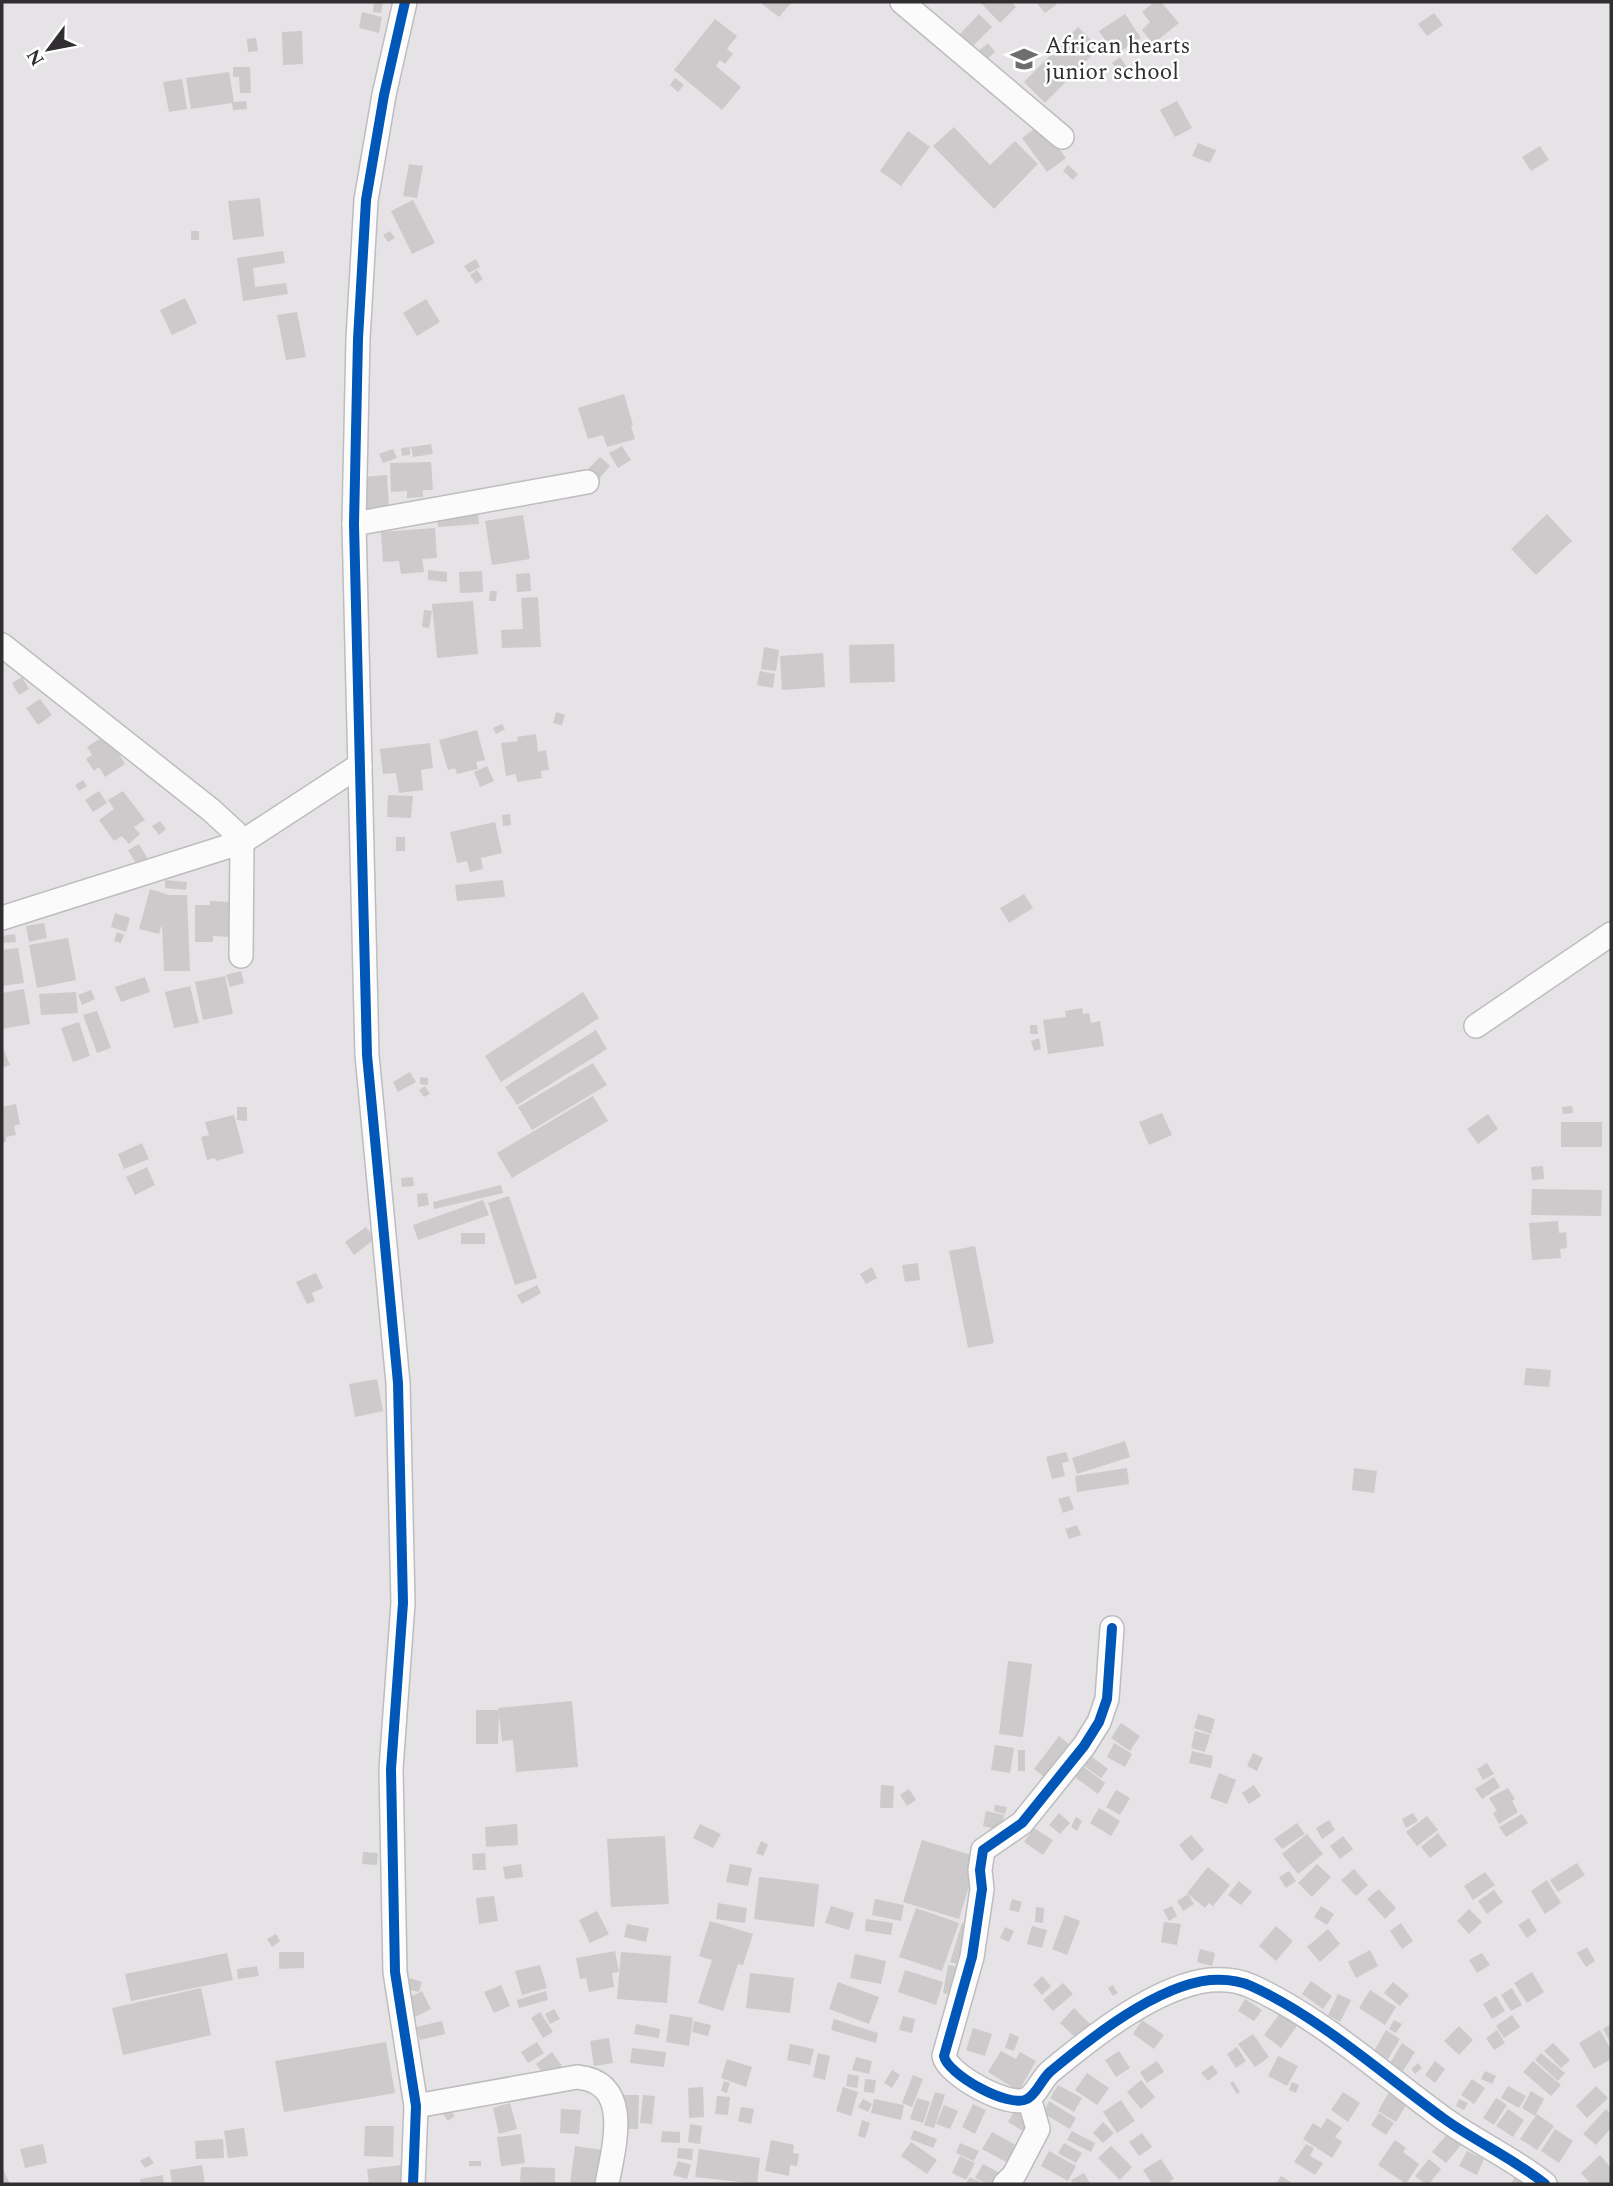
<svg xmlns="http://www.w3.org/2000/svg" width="1613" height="2186" font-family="Spectral,serif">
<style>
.building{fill:#cccacb}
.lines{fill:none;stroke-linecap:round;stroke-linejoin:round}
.street-casing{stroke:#bebcbe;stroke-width:26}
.street{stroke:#fbfbfb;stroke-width:23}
.cycleway-casing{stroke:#fff;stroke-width:15}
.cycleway{stroke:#0057b8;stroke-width:10}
.labels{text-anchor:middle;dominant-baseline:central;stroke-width:5;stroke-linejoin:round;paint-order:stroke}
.poi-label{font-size:23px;fill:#302e30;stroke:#fff;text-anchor:start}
</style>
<rect width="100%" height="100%" fill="#e5e3e5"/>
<g class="building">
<polygon points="374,2 383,2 381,13 373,12"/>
<polygon points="764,2 792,2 779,17 762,4"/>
<polygon points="980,2 1011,2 1016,7 1000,23"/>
<polygon points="1036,2 1055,2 1057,4 1045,13"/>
<polygon points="1154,2 1161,2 1179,23 1153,44 1142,30 1150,22 1142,12"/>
<polygon points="362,12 382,17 379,33 359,28"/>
<polygon points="1434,13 1443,25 1427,36 1418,24"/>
<polygon points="979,14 992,27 972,47 959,35"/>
<polygon points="1125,14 1141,38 1115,55 1099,31"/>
<polygon points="715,19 737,36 727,49 733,54 725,64 720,60 716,66 741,87 722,110 674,70"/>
<polygon points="1078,27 1099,48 1045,103 1024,82"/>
<polygon points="302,31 303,64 283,65 282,32"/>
<polygon points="256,38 258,51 248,52 247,39"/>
<polygon points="988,43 995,52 986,60 978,51"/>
<polygon points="1120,57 1127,67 1119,72 1112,63"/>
<polygon points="233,67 250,67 251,93 240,93 239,77 233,77"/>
<polygon points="229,72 234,102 246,101 247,109 233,110 232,103 191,109 186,78"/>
<polygon points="675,78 684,85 678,92 670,85"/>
<polygon points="182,79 187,109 169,112 163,82"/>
<polygon points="1177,101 1192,128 1175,137 1160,110"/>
<polygon points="1041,124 1066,158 1047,172 1022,138"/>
<polygon points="954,127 990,165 1015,141 1038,164 994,209 933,146"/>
<polygon points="908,131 930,147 901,186 880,171"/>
<polygon points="1198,143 1216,150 1210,163 1192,156"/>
<polygon points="1540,146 1549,160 1531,171 1522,157"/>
<polygon points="409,164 423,166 417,198 403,196"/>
<polygon points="1068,165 1078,174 1073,180 1063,171"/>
<polygon points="260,198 264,236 233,240 228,201"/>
<polygon points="413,200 435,243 412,254 391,211"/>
<rect x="191" y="231" width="8" height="9"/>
<polygon points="390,231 395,238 388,242 383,235"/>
<polygon points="283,251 285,263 253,268 255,287 286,283 288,294 243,301 237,258"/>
<polygon points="476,259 480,267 469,273 464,266"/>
<polygon points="477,270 483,279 476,284 470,275"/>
<polygon points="185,298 197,323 172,335 160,310"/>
<polygon points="426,299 440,322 417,336 403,313"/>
<polygon points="297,312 306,357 286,360 277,315"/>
<polygon points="624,394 633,425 631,426 635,439 607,447 603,435 588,439 578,408"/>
<polygon points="431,444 433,454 413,457 411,447"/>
<polygon points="622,446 631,460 618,468 609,453"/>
<polygon points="410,447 410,455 402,456 401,448"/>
<polygon points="393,449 397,458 383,463 379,454"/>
<polygon points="600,457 610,466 598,480 587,470"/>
<polygon points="431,462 433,490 423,490 423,497 407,498 407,491 391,492 390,463"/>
<polygon points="387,475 389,511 364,513 362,477"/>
<polygon points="478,513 479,524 438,527 437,516"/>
<polygon points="1547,514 1572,541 1536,575 1511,549"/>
<polygon points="523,515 530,559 492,565 485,521"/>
<polygon points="435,528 437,558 422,559 424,572 401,574 399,561 383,562 381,532"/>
<polygon points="428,570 447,572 447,582 428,580"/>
<polygon points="482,571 483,592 460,593 459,572"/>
<polygon points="530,573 531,591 517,592 516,574"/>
<polygon points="490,591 497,591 496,601 489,601"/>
<polygon points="538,597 541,647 502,648 501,630 523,629 521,598"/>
<polygon points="473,601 478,654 437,658 432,604"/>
<polygon points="424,610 432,611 429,628 422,627"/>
<polygon points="894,644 895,682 850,683 849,645"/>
<polygon points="764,647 779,650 776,671 761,669"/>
<polygon points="823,653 825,687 782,690 780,656"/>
<polygon points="760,671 775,674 773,688 757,685"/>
<polygon points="22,677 29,689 19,695 12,683"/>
<polygon points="40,699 52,715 38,725 26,708"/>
<polygon points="556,712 565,715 562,725 553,723"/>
<polygon points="502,724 505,729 496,734 493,728"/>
<polygon points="477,730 485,760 476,762 478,769 457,774 455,768 448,770 439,740"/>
<polygon points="107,734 125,764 105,777 99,767 94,771 86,759 92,755 87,747"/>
<polygon points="536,734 538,752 546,750 549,770 541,771 542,778 517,782 516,774 506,776 501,743 518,741 517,737"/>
<polygon points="430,743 433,768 421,770 423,790 399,793 396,773 383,774 380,749"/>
<polygon points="487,766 494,781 480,787 474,772"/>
<polygon points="83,780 87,786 79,791 75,785"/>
<polygon points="99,791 107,803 93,812 85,800"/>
<polygon points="123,791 145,820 134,827 140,834 129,844 122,836 114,841 99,820 114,809 108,800"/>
<polygon points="388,795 413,796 411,818 387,817"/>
<polygon points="510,814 511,825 503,826 502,815"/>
<polygon points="160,821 166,829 159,835 152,826"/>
<polygon points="495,822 502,853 481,858 483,869 470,872 467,861 457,863 450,832"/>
<rect x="396" y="837" width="9" height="14"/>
<polygon points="139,844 149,861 138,867 128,850"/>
<polygon points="165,880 187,882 186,890 165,888"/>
<polygon points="503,880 505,897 457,901 455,885"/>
<polygon points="150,889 169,895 187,895 190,971 164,971 162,924 159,934 139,929"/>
<polygon points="1024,894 1033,908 1009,923 1000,908"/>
<polygon points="210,901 231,902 229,937 213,936 213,942 195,942 195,905 210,905"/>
<polygon points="115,913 130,918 126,932 111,927"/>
<polygon points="44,923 47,938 29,942 26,926"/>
<polygon points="117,932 124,935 121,943 114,941"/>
<polygon points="15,934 16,942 2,943 2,936"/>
<polygon points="68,938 76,980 37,988 29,945"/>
<polygon points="18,948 24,983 2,986 2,950"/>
<polygon points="241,971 244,983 230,987 226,975"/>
<polygon points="225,976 233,1014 203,1020 195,982"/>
<polygon points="145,977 150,992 121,1002 115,987"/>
<polygon points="190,986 199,1023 174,1028 165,992"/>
<polygon points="24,989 30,1024 2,1029 2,993"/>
<polygon points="91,990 95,999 82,1005 78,995"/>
<polygon points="76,992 78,1013 41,1015 39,994"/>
<polygon points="583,992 599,1018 501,1082 485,1056"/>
<polygon points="1082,1008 1083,1014 1089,1013 1091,1023 1100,1021 1104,1046 1048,1054 1043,1020 1066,1017 1065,1011"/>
<polygon points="97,1011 111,1048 97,1053 83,1015"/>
<polygon points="79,1022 90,1056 73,1062 61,1028"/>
<polygon points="1030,1025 1037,1025 1038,1034 1030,1034"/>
<polygon points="596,1030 607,1049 517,1105 505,1087"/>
<polygon points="1039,1038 1041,1049 1034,1051 1031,1041"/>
<polygon points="2,1046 10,1065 2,1068"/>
<polygon points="593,1063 607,1085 532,1130 518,1107"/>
<polygon points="410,1072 416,1082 398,1092 393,1082"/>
<polygon points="420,1077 428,1078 428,1085 420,1084"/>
<polygon points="425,1086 430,1094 424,1097 419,1090"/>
<polygon points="593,1096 608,1121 512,1178 497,1153"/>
<polygon points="16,1104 20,1124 14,1126 16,1135 6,1137 6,1142 2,1143 2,1107"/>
<polygon points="1572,1106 1573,1113 1563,1114 1562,1107"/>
<polygon points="237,1107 247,1107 247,1121 237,1120"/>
<polygon points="1162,1113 1172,1135 1149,1145 1139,1122"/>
<polygon points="1488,1114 1498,1129 1478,1144 1467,1129"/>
<polygon points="234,1115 244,1153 216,1161 215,1158 207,1160 201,1137 209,1135 205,1122"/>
<rect x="1561" y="1122" width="41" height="25"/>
<polygon points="142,1143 149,1159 124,1169 118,1154"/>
<polygon points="1543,1166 1544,1179 1532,1180 1531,1167"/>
<polygon points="147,1167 155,1185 135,1195 126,1177"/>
<polygon points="413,1177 414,1186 402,1187 401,1178"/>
<polygon points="501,1185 503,1193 434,1209 433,1202"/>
<polygon points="1532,1189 1602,1190 1601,1216 1531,1215"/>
<polygon points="427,1193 429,1205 418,1207 417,1194"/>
<polygon points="509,1196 537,1278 515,1285 488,1203"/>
<polygon points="483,1200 489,1215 418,1240 413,1225"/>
<polygon points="1558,1221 1559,1233 1566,1232 1567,1248 1560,1249 1561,1258 1532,1260 1529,1223"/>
<polygon points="366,1227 375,1239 354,1255 345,1242"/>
<rect x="461" y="1233" width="24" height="11"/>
<polygon points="975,1246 994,1343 968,1348 949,1251"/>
<polygon points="918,1263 920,1280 905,1282 902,1265"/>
<polygon points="872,1267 877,1278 866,1284 860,1274"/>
<polygon points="316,1273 323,1288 312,1293 315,1301 307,1304 296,1282"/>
<polygon points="537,1285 541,1293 522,1304 517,1295"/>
<polygon points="1526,1368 1551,1370 1549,1387 1524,1385"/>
<polygon points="377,1379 383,1411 355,1417 349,1384"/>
<polygon points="1125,1441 1130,1457 1077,1474 1072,1458"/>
<polygon points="1066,1452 1069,1461 1062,1463 1065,1476 1052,1479 1046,1457"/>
<polygon points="1127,1468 1129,1484 1077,1492 1075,1476"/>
<polygon points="1354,1468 1377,1471 1374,1493 1352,1490"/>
<polygon points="1069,1496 1074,1509 1063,1513 1058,1499"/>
<polygon points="1077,1525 1081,1535 1069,1539 1065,1529"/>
<polygon points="1008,1661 1032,1664 1023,1737 999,1734"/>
<polygon points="572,1701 578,1767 516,1772 513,1740 502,1741 498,1708"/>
<polygon points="476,1710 499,1710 498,1744 476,1744"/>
<polygon points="1198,1714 1215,1719 1211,1734 1194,1728"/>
<polygon points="1121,1723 1140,1736 1130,1751 1111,1738"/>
<polygon points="1195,1731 1210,1735 1205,1752 1191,1748"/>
<polygon points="1059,1736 1076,1750 1052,1783 1034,1769"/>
<polygon points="1114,1743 1132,1754 1125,1767 1107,1757"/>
<polygon points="995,1745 1014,1748 1010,1773 991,1770"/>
<rect x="1018" y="1750" width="7" height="21"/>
<polygon points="1192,1751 1213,1756 1211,1768 1189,1763"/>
<polygon points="1087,1753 1108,1769 1101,1778 1080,1763"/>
<polygon points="1253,1753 1263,1758 1257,1771 1247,1766"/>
<polygon points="1487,1763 1494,1774 1483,1780 1477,1769"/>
<polygon points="1080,1764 1105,1783 1098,1794 1072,1775"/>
<polygon points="1219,1773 1236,1780 1227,1804 1210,1798"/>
<polygon points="1494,1777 1500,1787 1482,1799 1475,1789"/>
<polygon points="881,1785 894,1786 893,1808 880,1808"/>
<polygon points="1254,1785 1261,1796 1249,1804 1242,1793"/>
<polygon points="1508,1788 1515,1799 1512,1801 1518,1812 1499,1824 1493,1813 1497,1811 1489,1798"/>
<polygon points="909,1789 916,1800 907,1806 900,1795"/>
<polygon points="1116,1790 1130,1798 1120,1815 1106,1807"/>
<polygon points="995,1805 1007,1807 1005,1814 994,1811"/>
<polygon points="1099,1808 1120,1821 1111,1836 1090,1823"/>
<polygon points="986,1811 1004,1815 1001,1830 983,1826"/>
<polygon points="1059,1813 1070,1823 1060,1834 1049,1825"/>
<polygon points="1413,1813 1418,1821 1406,1828 1402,1819"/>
<polygon points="1522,1814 1528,1823 1506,1837 1499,1827"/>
<polygon points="1427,1816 1438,1830 1417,1846 1406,1832"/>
<polygon points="1076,1817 1082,1821 1077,1831 1071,1827"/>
<polygon points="1329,1820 1335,1830 1322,1839 1316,1828"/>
<polygon points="1297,1823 1305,1834 1282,1849 1274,1839"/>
<polygon points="517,1824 518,1845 486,1847 485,1827"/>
<polygon points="700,1824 721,1834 713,1848 693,1838"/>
<polygon points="1034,1828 1053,1840 1043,1855 1024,1842"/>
<polygon points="1438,1833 1447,1845 1430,1858 1421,1847"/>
<polygon points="1307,1834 1323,1854 1298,1874 1282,1854"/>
<polygon points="1191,1835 1204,1850 1192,1861 1179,1845"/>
<polygon points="665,1836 669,1904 611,1907 607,1839"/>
<polygon points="1343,1836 1353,1849 1340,1859 1330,1846"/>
<polygon points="922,1840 978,1857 959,1919 903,1902"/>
<polygon points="761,1841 768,1845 763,1856 756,1853"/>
<polygon points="363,1852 378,1853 377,1865 362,1864"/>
<polygon points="485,1853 486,1870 473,1870 472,1854"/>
<polygon points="1577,1863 1585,1875 1558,1892 1550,1880"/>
<polygon points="521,1864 523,1877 505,1879 503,1867"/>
<polygon points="730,1864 752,1868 748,1886 726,1882"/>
<polygon points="1317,1864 1331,1877 1312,1897 1298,1883"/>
<polygon points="1208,1867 1230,1885 1213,1906 1209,1903 1205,1908 1187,1893"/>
<polygon points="1354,1869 1368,1885 1356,1896 1341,1880"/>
<polygon points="1289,1871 1296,1881 1286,1888 1279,1877"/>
<polygon points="1485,1872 1495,1885 1473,1900 1464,1886"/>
<polygon points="759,1877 819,1884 814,1927 754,1919"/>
<polygon points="1547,1880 1561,1903 1545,1914 1531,1891"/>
<polygon points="1239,1881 1252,1892 1241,1905 1228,1895"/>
<polygon points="1379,1889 1396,1908 1385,1919 1367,1899"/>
<polygon points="1494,1890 1503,1902 1487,1914 1478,1901"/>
<polygon points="1188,1894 1194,1904 1183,1911 1177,1901"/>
<polygon points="494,1896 498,1921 479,1924 476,1898"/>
<polygon points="875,1899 904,1905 901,1921 872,1915"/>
<polygon points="1012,1899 1022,1902 1019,1912 1009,1910"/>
<polygon points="718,1903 747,1908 745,1923 716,1919"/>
<polygon points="831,1906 854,1913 849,1930 825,1923"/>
<polygon points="1172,1906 1177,1916 1169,1921 1163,1910"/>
<polygon points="1321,1906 1334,1914 1327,1925 1314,1917"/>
<polygon points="1036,1907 1044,1908 1043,1923 1035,1922"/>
<polygon points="916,1908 959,1923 942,1971 899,1957"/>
<polygon points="1469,1909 1482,1922 1469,1934 1457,1921"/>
<polygon points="597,1911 609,1934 590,1943 579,1920"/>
<polygon points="1065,1915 1080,1921 1067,1955 1052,1949"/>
<polygon points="1529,1918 1537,1931 1527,1938 1518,1925"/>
<polygon points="866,1919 893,1923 891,1935 865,1931"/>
<polygon points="710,1921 753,1934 743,1965 738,1964 723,2011 698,2003 712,1960 699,1956"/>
<polygon points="1164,1922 1181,1924 1177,1945 1161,1942"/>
<polygon points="962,1923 972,1926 960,1965 950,1962"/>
<polygon points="1401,1923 1413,1941 1402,1949 1390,1931"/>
<polygon points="627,1924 649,1928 646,1942 624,1937"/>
<polygon points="1032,1926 1047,1930 1042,1948 1027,1944"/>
<polygon points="1276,1926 1293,1941 1276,1961 1259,1946"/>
<polygon points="1005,1927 1014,1931 1009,1942 1000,1938"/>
<polygon points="1328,1929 1340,1944 1320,1962 1307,1947"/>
<polygon points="276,1934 280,1941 272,1947 267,1939"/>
<polygon points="1587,1947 1595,1961 1586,1967 1577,1953"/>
<polygon points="1200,1949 1215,1953 1212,1966 1197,1962"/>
<polygon points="1370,1950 1378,1966 1356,1978 1348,1962"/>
<polygon points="615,1951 619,1972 612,1973 614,1987 589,1992 586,1978 580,1979 576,1958"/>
<polygon points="279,1952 304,1952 304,1968 279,1969"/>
<polygon points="621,1952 671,1956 667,2003 617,1999"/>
<polygon points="227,1953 233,1980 131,2001 125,1974"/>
<polygon points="1482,1953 1490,1965 1477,1973 1469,1960"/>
<polygon points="855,1954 886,1961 881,1984 850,1978"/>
<polygon points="540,1965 547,1988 522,1995 515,1971"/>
<polygon points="948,1965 961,1967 956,1996 943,1993"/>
<polygon points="257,1966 259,1976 238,1979 237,1969"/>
<polygon points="905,1970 943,1982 936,2005 898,1992"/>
<polygon points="1532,1972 1544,1992 1527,2003 1514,1983"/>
<polygon points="750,1973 794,1978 790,2013 746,2008"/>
<polygon points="1042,1976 1051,1986 1042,1995 1033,1985"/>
<polygon points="410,1978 422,1982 419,1992 407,1989"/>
<polygon points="1311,1981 1332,1996 1323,2009 1302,1994"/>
<polygon points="838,1982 879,1997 869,2024 829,2009"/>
<polygon points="1393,1982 1409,1995 1400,2006 1384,1993"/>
<polygon points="1063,1983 1073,1994 1053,2011 1043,2000"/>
<polygon points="501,1985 510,2006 494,2013 484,1992"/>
<polygon points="1113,1985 1118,1993 1113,1996 1108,1988"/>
<polygon points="201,1988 211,2035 123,2055 112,2008"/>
<polygon points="1512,1988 1522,2005 1511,2011 1501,1995"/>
<polygon points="1370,1990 1396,2007 1385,2025 1359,2008"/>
<polygon points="422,1991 431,2009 415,2017 406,1999"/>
<polygon points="546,1991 548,2000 519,2008 517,2000"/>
<polygon points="1338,1994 1351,2000 1340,2022 1328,2015"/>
<polygon points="1496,1996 1505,2011 1492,2019 1483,2004"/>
<polygon points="1245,1999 1262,2010 1254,2021 1238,2011"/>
<polygon points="1074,2008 1092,2026 1078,2040 1060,2023"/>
<polygon points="554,2009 560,2019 550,2024 545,2014"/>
<polygon points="540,2012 553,2032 543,2038 531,2018"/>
<polygon points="1280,2013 1297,2026 1281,2048 1264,2035"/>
<polygon points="670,2014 693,2018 689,2046 666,2042"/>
<polygon points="1512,2015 1520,2027 1504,2038 1496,2026"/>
<polygon points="903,2016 915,2019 912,2033 899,2030"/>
<polygon points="834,2019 878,2033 876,2043 831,2030"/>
<polygon points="1142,2020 1164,2035 1154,2049 1133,2034"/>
<polygon points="1394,2020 1402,2024 1396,2033 1389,2029"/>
<polygon points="442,2021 445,2034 420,2040 416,2027"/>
<polygon points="694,2021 711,2025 708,2036 692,2032"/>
<polygon points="636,2024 660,2029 659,2038 634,2034"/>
<polygon points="1611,2024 1611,2043 1603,2029"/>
<polygon points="1459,2026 1473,2040 1459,2055 1444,2041"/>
<polygon points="973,2028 992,2034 985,2056 966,2050"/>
<polygon points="1386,2030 1400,2039 1388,2059 1374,2051"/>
<polygon points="1497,2030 1505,2043 1494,2050 1486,2038"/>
<polygon points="1600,2030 1611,2050 1611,2059 1594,2069 1579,2043"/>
<polygon points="1010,2033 1019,2037 1014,2051 1005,2048"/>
<polygon points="1253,2034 1269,2057 1255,2067 1238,2044"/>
<polygon points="609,2038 613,2063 594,2066 590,2041"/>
<polygon points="386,2042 395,2093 284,2112 275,2061"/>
<polygon points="537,2042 544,2053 528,2063 521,2052"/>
<polygon points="1402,2043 1415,2052 1403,2071 1390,2063"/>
<polygon points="1553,2043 1570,2060 1561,2068 1544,2051"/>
<polygon points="790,2044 814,2049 810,2065 787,2060"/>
<polygon points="1237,2047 1246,2061 1236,2068 1227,2054"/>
<polygon points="632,2048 666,2052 664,2067 630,2063"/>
<polygon points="1001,2051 1016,2059 1020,2052 1036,2061 1019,2091 988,2072"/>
<polygon points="1119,2051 1130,2068 1116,2077 1105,2060"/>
<polygon points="552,2052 562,2066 546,2077 536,2064"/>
<polygon points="818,2053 830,2056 825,2080 813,2077"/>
<polygon points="1541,2053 1565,2073 1558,2081 1535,2060"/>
<polygon points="1278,2056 1298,2066 1287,2086 1268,2076"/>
<polygon points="856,2057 872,2061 869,2074 852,2070"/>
<polygon points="727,2059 752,2067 746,2087 721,2078"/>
<polygon points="1157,2061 1164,2072 1147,2083 1140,2072"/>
<polygon points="1435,2061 1445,2069 1435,2083 1425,2075"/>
<polygon points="1533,2061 1561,2085 1551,2096 1523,2072"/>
<polygon points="1418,2063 1422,2068 1415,2074 1411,2069"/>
<polygon points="1212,2065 1218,2073 1208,2081 1201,2073"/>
<polygon points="892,2070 900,2075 892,2088 884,2083"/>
<polygon points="1485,2071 1496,2076 1492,2084 1481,2079"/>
<polygon points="1087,2073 1109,2088 1097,2105 1075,2090"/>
<polygon points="848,2074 859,2076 857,2088 846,2086"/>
<polygon points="913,2075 923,2079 912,2107 902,2103"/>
<polygon points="865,2079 876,2080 874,2093 864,2092"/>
<polygon points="1472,2079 1485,2088 1474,2104 1461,2095"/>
<polygon points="1141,2080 1155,2097 1141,2109 1127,2092"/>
<polygon points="724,2081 730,2083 727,2093 721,2091"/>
<polygon points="1233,2081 1240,2092 1237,2094 1230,2083"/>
<polygon points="1292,2082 1299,2085 1296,2093 1289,2090"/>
<polygon points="1058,2085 1082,2098 1074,2112 1050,2098"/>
<polygon points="1508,2086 1526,2096 1519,2108 1501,2098"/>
<polygon points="1596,2086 1608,2098 1587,2118 1576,2106"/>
<polygon points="703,2087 704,2117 689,2118 688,2088"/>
<polygon points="843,2087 858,2092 851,2116 836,2111"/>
<polygon points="1391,2089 1409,2100 1396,2122 1378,2111"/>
<polygon points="1531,2091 1544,2099 1535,2116 1522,2108"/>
<polygon points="935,2092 945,2095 934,2128 924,2125"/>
<polygon points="1343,2092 1360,2103 1348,2122 1331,2110"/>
<polygon points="620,2095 639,2095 638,2129 620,2129"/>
<polygon points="643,2095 655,2096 652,2124 640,2123"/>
<polygon points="717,2096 730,2097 728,2115 715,2114"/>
<polygon points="917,2098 930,2102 923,2123 910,2119"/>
<polygon points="1496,2098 1507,2105 1494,2125 1483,2118"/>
<polygon points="863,2099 872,2104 868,2112 858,2107"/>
<polygon points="874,2099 904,2105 901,2120 871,2113"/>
<polygon points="1459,2099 1468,2103 1464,2110 1456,2106"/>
<polygon points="1121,2100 1135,2121 1117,2133 1103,2112"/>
<polygon points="1049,2101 1076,2118 1070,2129 1043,2113"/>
<polygon points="510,2103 517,2129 499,2134 493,2108"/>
<polygon points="973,2104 986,2110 975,2134 962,2127"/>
<polygon points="944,2105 958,2111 950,2129 936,2124"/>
<polygon points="741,2107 754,2109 751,2124 738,2121"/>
<polygon points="1016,2108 1039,2122 1031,2136 1008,2122"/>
<polygon points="449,2109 455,2116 448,2121 443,2114"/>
<polygon points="561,2109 581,2110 579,2134 560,2133"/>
<polygon points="1508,2109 1524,2120 1513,2137 1496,2126"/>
<polygon points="1606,2109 1611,2114 1611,2128 1596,2145 1583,2134"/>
<polygon points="1379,2113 1394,2123 1386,2135 1371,2125"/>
<polygon points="1537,2114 1554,2126 1537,2150 1520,2139"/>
<polygon points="1327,2118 1342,2128 1335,2137 1342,2142 1332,2158 1303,2139 1313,2123 1321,2128"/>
<polygon points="862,2120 870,2123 865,2138 858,2136"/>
<polygon points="1103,2122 1114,2133 1103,2143 1093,2133"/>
<polygon points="690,2124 702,2126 700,2144 688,2142"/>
<polygon points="365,2126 394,2126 393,2157 364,2156"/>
<polygon points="244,2128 248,2156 228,2158 224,2131"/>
<polygon points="1555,2129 1573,2141 1559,2163 1541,2151"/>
<polygon points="914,2130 937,2139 933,2148 910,2139"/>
<polygon points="662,2131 680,2132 680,2143 661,2142"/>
<polygon points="1072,2131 1095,2143 1091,2152 1067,2140"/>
<polygon points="992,2132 1021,2148 1012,2165 982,2149"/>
<polygon points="1142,2133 1152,2147 1139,2156 1129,2142"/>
<polygon points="1448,2133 1461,2145 1446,2163 1432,2152"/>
<polygon points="521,2134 525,2163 501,2166 497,2137"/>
<polygon points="223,2139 224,2158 196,2159 195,2141"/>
<polygon points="771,2140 794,2145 793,2153 799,2154 797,2166 790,2165 789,2176 765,2171"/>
<polygon points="1395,2140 1406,2148 1403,2152 1419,2164 1406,2184 1378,2165"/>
<polygon points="911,2142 937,2160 927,2174 901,2156"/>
<polygon points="960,2143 979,2151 974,2161 956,2153"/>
<polygon points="1064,2143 1082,2153 1076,2163 1058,2153"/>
<polygon points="43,2144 47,2163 25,2168 20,2149"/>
<polygon points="1306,2144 1314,2148 1310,2156 1323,2163 1315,2175 1294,2162"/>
<polygon points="575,2146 603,2150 599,2184 570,2184"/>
<polygon points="1111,2146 1132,2167 1120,2180 1098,2158"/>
<polygon points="678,2148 693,2149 692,2160 677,2158"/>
<polygon points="699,2149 760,2158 757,2184 695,2177"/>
<polygon points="1049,2151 1076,2166 1068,2181 1041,2166"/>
<polygon points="1467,2151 1484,2159 1477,2175 1459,2166"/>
<polygon points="1600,2155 1611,2168 1611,2184 1591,2184 1581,2173"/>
<polygon points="149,2156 154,2163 145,2168 140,2161"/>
<polygon points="960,2156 975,2163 966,2180 952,2173"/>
<polygon points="1161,2159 1174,2179 1167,2184 1152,2184 1143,2170"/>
<polygon points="1429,2159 1441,2169 1429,2184 1425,2184 1415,2176"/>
<rect x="469" y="2161" width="12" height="5"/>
<polygon points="678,2161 691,2165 687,2179 673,2175"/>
<polygon points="983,2164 1001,2174 995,2184 987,2184 975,2178"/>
<polygon points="202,2165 205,2184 172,2184 170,2170"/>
<polygon points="401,2165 404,2184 369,2184 367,2169"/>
<polygon points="2,2167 10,2184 2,2184"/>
<polygon points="521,2167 555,2168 555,2183 520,2182"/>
<polygon points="1517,2172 1528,2178 1525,2184 1511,2184"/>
<polygon points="1084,2173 1090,2183 1073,2184 1071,2180"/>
<polygon points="163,2175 164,2184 141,2184 140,2179"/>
<polygon points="1281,2176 1291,2182 1290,2184 1276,2184"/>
<polygon points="970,2177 984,2184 966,2184"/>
</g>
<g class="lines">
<g class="street-casing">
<g id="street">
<polyline points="405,2 384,95 366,200 358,339 354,524 367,1055 398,1383 403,1603 391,1769 395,1972 416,2106 413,2184"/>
<polyline points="902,2 1062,137"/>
<polyline points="354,524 587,482"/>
<polyline points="2,645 211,810 235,832 242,842 241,956"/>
<polyline points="2,918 242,842 360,765"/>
<polyline points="1476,1026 1611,934"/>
<path d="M1112,1628L1107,1699L1099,1722L1084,1746L1022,1823L983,1850L980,1870L982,1889L972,1957L944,2056C947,2074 1009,2109 1027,2099C1037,2094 1042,2078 1051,2071C1092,2037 1156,1986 1210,1980C1224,1979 1238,1980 1251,1986C1318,2016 1384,2075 1443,2118C1476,2142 1513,2158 1545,2184"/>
<path d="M416,2106L577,2077C633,2082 614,2146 607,2184"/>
<polyline points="1005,2184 1014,2175 1038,2129 1029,2098"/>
</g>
</g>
<use href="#street" class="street"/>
<g class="cycleway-casing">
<g id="cycleway">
<polyline points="405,2 384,95 366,200 358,339 354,524 367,1055 398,1383 403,1603 391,1769 395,1972 416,2106 413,2184"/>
<path d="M1112,1628L1107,1699L1099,1722L1084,1746L1022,1823L983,1850L980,1870L982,1889L972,1957L944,2056C947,2074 1009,2109 1027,2099C1037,2094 1042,2078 1051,2071C1092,2037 1156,1986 1210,1980C1224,1979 1238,1980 1251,1986C1318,2016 1384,2075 1443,2118C1476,2142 1513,2158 1545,2184"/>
</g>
</g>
<use href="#cycleway" class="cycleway"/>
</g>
<defs>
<g id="school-bare" transform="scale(2.1)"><path d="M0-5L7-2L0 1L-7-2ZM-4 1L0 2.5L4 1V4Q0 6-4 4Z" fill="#6f6d6f" stroke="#fff" stroke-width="2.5" paint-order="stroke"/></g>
</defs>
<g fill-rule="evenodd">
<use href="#school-bare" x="1024" y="59"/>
</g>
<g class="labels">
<g class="poi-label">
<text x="1045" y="46">African hearts<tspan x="1045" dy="26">junior school</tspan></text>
</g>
</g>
<rect width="1613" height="2186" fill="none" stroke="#302e30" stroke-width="7"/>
<g transform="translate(49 49) rotate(238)" stroke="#ffffff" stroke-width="5" paint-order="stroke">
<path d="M0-5L12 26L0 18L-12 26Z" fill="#302e30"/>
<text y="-10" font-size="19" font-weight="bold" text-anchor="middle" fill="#302e30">N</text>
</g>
</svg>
